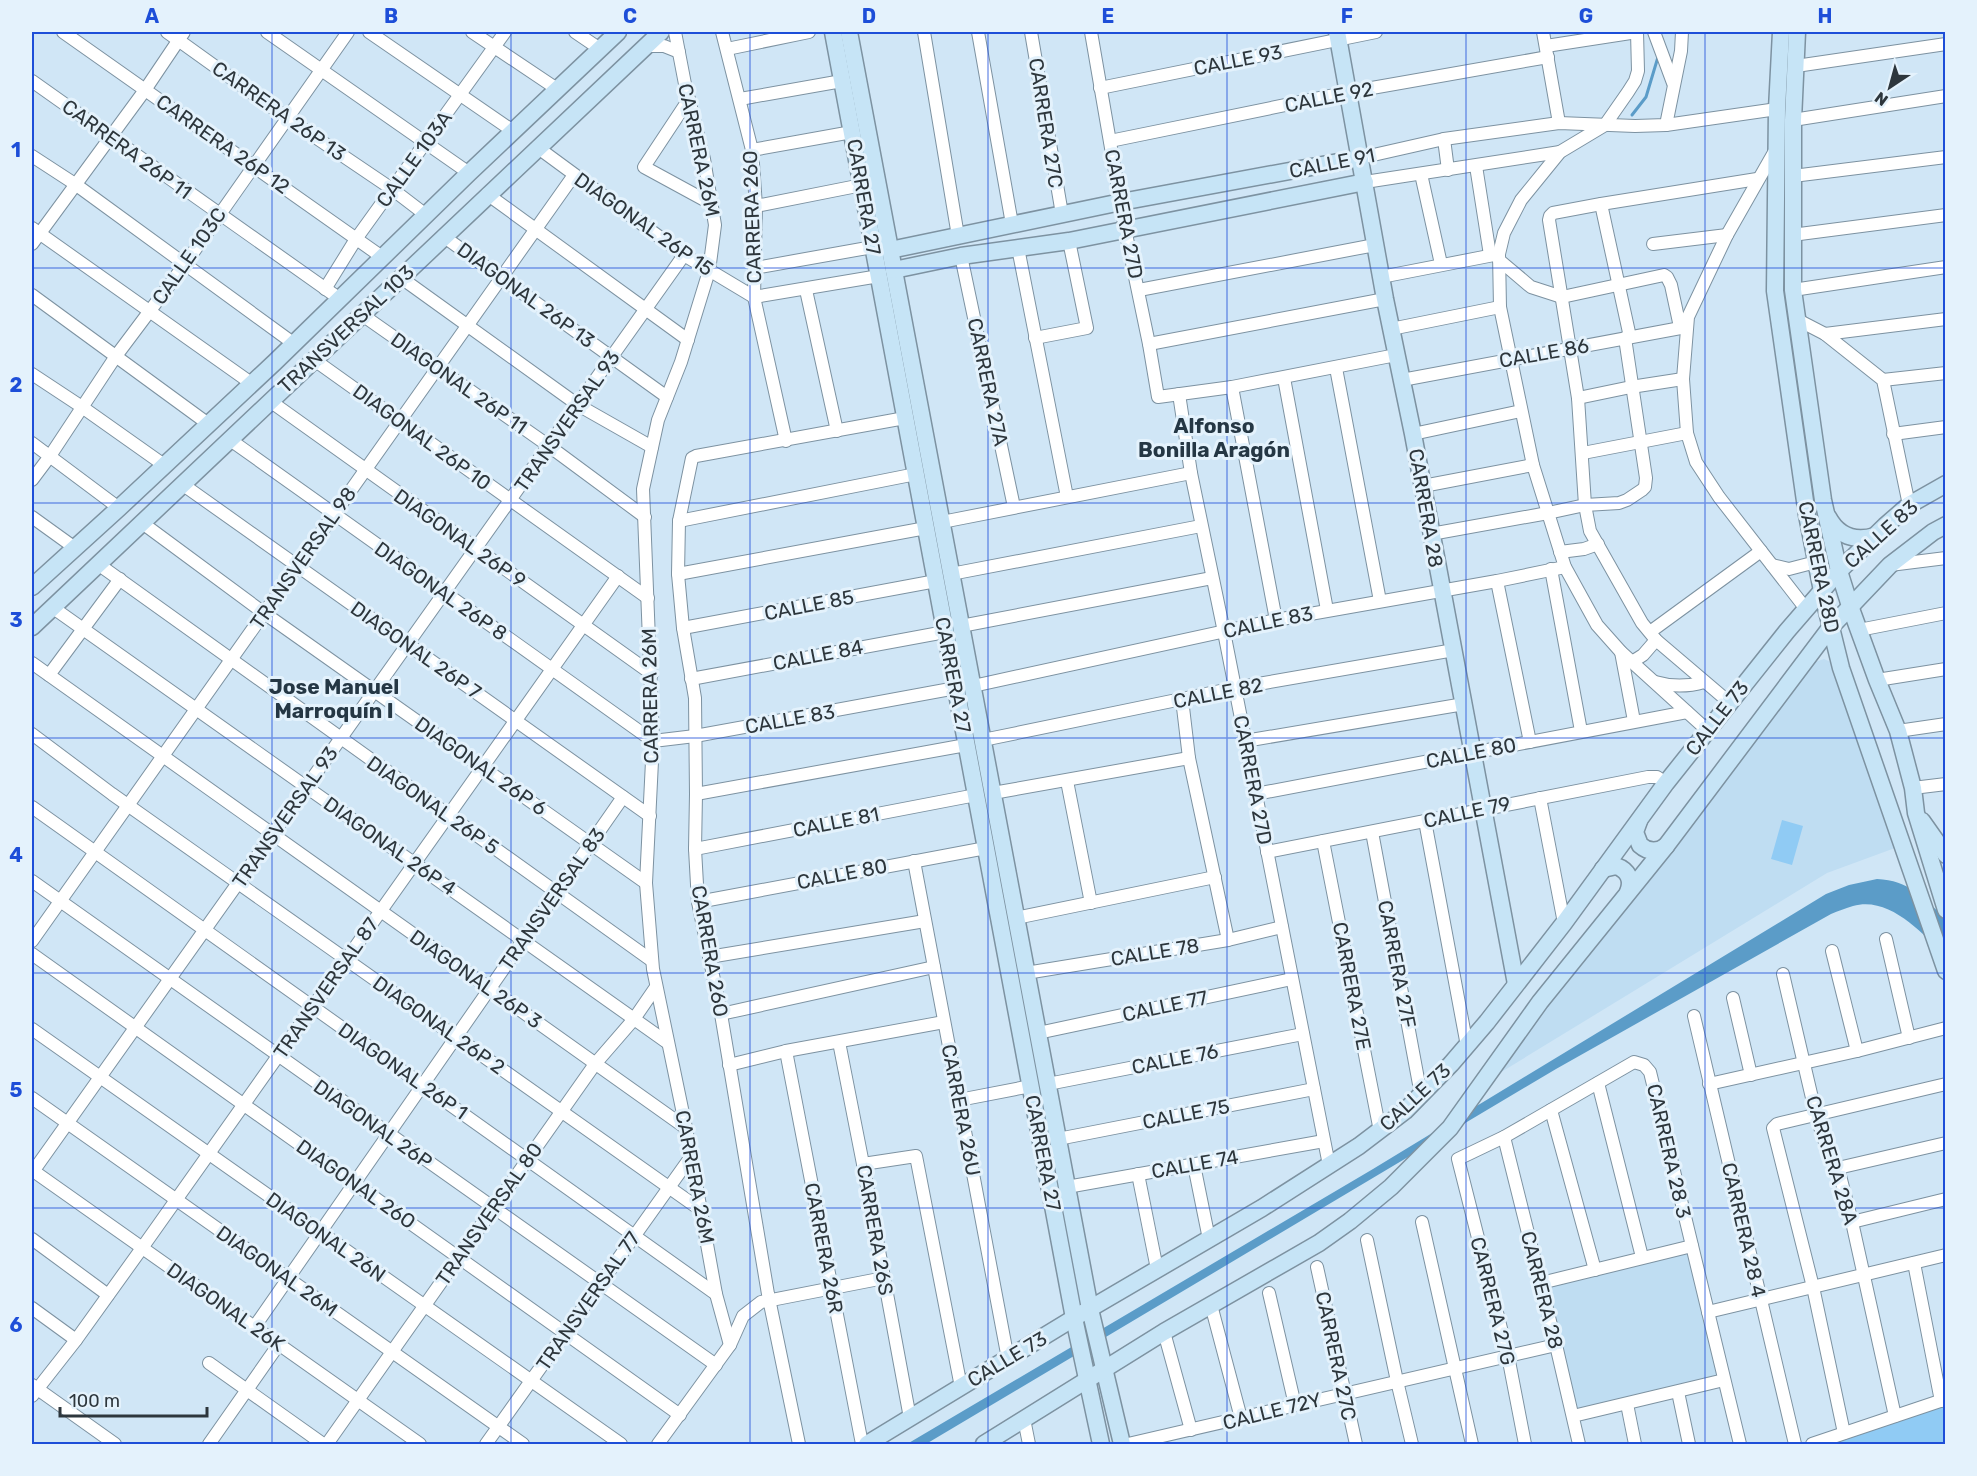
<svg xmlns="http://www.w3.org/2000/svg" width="1977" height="1476" font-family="Rubik,sans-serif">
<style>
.built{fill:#bfddf2}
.green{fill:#90cbf4}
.water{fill:#5b9cc8}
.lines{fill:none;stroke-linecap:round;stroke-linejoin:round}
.stream{stroke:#5b9cc8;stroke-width:3}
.street-casing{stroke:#7d92a1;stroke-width:14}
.secondary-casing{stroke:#7d92a1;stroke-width:19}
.street{stroke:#fff;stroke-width:12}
.secondary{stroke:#c6e4f6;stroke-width:16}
.grid{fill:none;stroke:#1d4ed8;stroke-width:1.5;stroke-opacity:0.55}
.labels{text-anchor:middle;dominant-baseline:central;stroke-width:6;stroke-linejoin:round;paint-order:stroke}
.street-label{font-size:20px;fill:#2d363c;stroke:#e4f2fc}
.neighbourhood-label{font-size:21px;font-weight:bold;fill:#253744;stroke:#e4f2fc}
.neatline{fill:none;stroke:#1d4ed8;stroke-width:2}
.grid-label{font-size:20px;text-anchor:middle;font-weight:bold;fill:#1d4ed8}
</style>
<rect width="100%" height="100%" fill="#d0e6f6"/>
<g class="built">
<polygon points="1824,659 1835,664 1895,848 1827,873 1480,1085 1809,664"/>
<polygon points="1692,1246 1724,1380 1573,1416 1541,1283"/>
</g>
<g class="green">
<polygon points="1782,820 1803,826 1792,865 1771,859"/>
<polygon points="1945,1399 1945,1444 1812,1444"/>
</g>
<path class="water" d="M1877,879C1909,880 1923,898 1945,918V955C1921,933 1890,896 1853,906C1846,908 1838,911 1831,914L1556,1069L926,1444H907L1373,1169L1826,894L1849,885Z"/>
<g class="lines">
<polyline class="stream" points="1632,115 1646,97 1658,57"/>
<g class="street-casing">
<g id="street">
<polyline points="63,32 382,257"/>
<polyline points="167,32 287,118 392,189 426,215"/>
<polyline points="267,32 469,173"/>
<polyline points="369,32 513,131"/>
<polyline points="472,32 557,89"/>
<polyline points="575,32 600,49"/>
<polyline points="675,32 685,84 704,159 715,225 709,271 681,362 658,420 643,489 653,741 646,883 653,969 686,1128 716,1294 730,1345"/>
<polyline points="722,32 752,150 756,206 754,297 786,441"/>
<polyline points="924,32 958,236"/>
<polyline points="978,32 1012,224"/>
<polyline points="1031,32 1062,214"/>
<polyline points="1091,32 1125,229 1149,344 1158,397 1232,387 1396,355"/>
<polyline points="1543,32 1559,123"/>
<polyline points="1637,32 1638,71 1635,81 1628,92 1605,125 1560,152 1521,200 1504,233 1499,254 1500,307 1533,465 1565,567 1597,625 1621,652 1707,730"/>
<polyline points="1654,32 1673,83"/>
<polyline points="646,46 664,46 679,52"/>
<polyline points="1546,46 1637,32"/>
<polyline points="727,49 809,32"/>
<polyline points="1796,66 1946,44"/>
<polyline points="32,81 340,299"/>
<polyline points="1100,88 1376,32"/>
<polyline points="689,99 644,167 712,204"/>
<polyline points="740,99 842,81"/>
<polyline points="1793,120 1946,96"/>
<polyline points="1666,125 1681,51 1682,32"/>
<polyline points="1444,139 1448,170"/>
<polyline points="1110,141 1349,92 1548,57"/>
<polyline points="537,147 684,255 754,297"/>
<polyline points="1776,149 1727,235 1688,317 1683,379 1687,433 1696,462 1719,497 1806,609"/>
<polyline points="752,150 852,132"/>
<polyline points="32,156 75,184 293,343"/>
<polyline points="1360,158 1444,139 1559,123 1635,126 1666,125 1777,109"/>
<polyline points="1476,166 1490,255"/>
<polyline points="1421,174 1441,264"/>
<polyline points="1793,176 1946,157"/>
<polyline points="1365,182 1560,152"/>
<polyline points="487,194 688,340"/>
<polyline points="1601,204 1630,337"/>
<polyline points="756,206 862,185"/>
<polyline points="32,228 251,383"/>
<polyline points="1792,235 1946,215"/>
<polyline points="443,236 667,397"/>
<polyline points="32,244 145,90 184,32"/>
<polyline points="1653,244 1727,235"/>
<polyline points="1018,248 1067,497"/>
<polyline points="961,256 1014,507"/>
<polyline points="1499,260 1531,287 1562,297 1664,275 1667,277 1671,285 1680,327"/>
<polyline points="755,268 873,247"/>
<polyline points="400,277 578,405 652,447"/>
<polyline points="1381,277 1499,254"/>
<polyline points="325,289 356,239 505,32"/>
<polyline points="806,290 837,431"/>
<polyline points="1139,290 1375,245"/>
<polyline points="1793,290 1946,267"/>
<polyline points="32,295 207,423"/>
<polyline points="754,297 879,276"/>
<polyline points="361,314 549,446 645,517"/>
<polyline points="1796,319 1825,334 1883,380 1909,505"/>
<polyline points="1391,329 1500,307"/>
<polyline points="1825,334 1946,319"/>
<polyline points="1035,338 1087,328 1069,241"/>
<polyline points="1149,344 1385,299"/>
<polyline points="313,359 648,598"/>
<polyline points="1336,368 1380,601"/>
<polyline points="32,374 82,407 164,465"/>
<polyline points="1284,378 1327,610"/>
<polyline points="1402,380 1686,327"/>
<polyline points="1883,380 1946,373"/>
<polyline points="1232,387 1276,620"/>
<polyline points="1179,394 1191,473 1224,632 1329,1165"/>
<polyline points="1578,398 1631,387 1683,379"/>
<polyline points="270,401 652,674"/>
<polyline points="1413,434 1521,411"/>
<polyline points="1893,434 1946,427"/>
<polyline points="229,439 653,741 695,736 956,688"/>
<polyline points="32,443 119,508"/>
<polyline points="1583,453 1687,433"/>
<polyline points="32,480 50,456 116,356 185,264 348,32"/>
<polyline points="182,484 650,816"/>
<polyline points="1423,486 1533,465"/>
<polyline points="32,517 75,548"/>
<polyline points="679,521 916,474"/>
<polyline points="141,522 264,613 646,883"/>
<polyline points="942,522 1191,473"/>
<polyline points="1431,534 1548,513 1585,505 1619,503 1627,500 1642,490 1645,487 1646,478 1625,338"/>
<polyline points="1560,552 1584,549 1598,544"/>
<polyline points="98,564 651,960"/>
<polyline points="1772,565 1789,569 1816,562"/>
<polyline points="1890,565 1946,558"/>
<polyline points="1551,569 1581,731"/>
<polyline points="678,574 926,528"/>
<polyline points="951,574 1201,526"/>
<polyline points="1497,581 1530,742"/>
<polyline points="52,607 668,1043"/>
<polyline points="961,626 1212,578"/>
<polyline points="683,628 936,581"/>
<polyline points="1859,630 1946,613"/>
<polyline points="1650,632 1761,551"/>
<polyline points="1621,652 1634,721"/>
<polyline points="1632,662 1643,655 1656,640"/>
<polyline points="32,663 686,1128"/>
<polyline points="49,675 120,579"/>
<polyline points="691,679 945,632"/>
<polyline points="1877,680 1946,669"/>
<path d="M1655,682C1672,687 1687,687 1704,682"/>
<polyline points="973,686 1276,620 1497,581 1565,567"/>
<polyline points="1182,699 1189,758 1228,940"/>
<polyline points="1730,703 1656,640 1642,623 1590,531 1585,505 1578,398 1549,220 1550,216 1553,213 1601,204 1757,179"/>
<polyline points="1898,731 1946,724"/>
<polyline points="32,734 112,794 701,1210"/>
<polyline points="983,740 1235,688 1454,650"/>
<polyline points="1245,741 1464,704"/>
<polyline points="1067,781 1091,903"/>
<polyline points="1913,788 1946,784"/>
<polyline points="993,793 1189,758"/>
<polyline points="696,794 966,745"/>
<polyline points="1256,794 1687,712"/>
<polyline points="1540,798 1564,923"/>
<polyline points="32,807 716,1294"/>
<polyline points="1425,821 1467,1046"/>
<polyline points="1372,832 1421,1095"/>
<polyline points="1323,841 1380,1131"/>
<polyline points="695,849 976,795"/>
<polyline points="1267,852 1648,777 1657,777 1666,783"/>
<polyline points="914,861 1008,1359"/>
<polyline points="32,881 716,1365"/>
<polyline points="698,902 986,848"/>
<polyline points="1016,918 1215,877"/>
<polyline points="1886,939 1909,1038"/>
<polyline points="32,941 574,175"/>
<polyline points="1832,951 1857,1051"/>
<polyline points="32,954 680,1415"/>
<polyline points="709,957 925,921"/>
<polyline points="1026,973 1228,940 1282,927"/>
<polyline points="1783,974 1816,1115 1826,1145 1838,1168 1852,1222 1895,1416"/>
<polyline points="1733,998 1751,1075"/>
<polyline points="721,1014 934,967"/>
<polyline points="1694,1016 1795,1444"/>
<polyline points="32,1029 621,1444"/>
<polyline points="1038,1033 1292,979"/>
<polyline points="839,1042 863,1164 910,1418"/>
<polyline points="786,1051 862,1444"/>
<polyline points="729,1065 786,1051 944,1022"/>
<polyline points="1598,1083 1642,1257"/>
<polyline points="1048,1084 1303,1034"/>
<polyline points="1709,1084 1857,1051 1946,1028"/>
<polyline points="32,1098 523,1444"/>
<polyline points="959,1100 1031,1086"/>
<polyline points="1551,1110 1595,1270"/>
<polyline points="1504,1137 1556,1345 1579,1444"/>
<polyline points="1058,1139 1314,1089"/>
<polyline points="863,1164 916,1156 961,1387"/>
<polyline points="1194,1165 1209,1239"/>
<polyline points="1838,1168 1946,1143"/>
<polyline points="32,1170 420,1444"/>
<polyline points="32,1173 684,255"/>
<polyline points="1138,1174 1157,1269"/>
<polyline points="1067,1187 1324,1141"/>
<polyline points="1422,1222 1472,1444"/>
<polyline points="1852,1222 1946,1199"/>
<polyline points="32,1239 108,1295"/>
<polyline points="1367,1240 1397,1381 1412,1444"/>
<polyline points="1914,1263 1941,1401"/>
<polyline points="1317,1267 1356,1444"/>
<polyline points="1541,1283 1692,1246"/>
<polyline points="1269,1293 1295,1405"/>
<polyline points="1211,1305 1241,1418"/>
<polyline points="32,1308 76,1340"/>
<polyline points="1708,1312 1946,1255"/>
<polyline points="255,1326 623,797"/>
<polyline points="1164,1332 1191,1430"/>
<polyline points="209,1363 323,1444"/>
<polyline points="32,1385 115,1444"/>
<polyline points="1678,1392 1689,1444"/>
<polyline points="32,1396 76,1340 142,1248 618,576"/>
<polyline points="1627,1404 1635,1444"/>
<polyline points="1573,1416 1724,1380"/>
<polyline points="1024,1419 1029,1444"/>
<polyline points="1844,1433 1813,1287 1773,1128 1777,1124 1946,1084"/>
<polyline points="209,1444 279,1344"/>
<polyline points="327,1444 595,1064 634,1019 656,987"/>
<polyline points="486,1444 690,1158"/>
<polyline points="658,1444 730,1345 743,1316 761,1302 884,1278"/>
<polyline points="799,1444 768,1294 721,1014 698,902 695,849 696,794 695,698 683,628 678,574 679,521 692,458 696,456 905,418"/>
<polyline points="1128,1444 1556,1345"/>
<polyline points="1525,1444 1508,1356 1458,1159 1504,1137 1634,1062 1644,1065 1650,1072 1740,1444"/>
<polyline points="1812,1444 1946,1399"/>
</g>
</g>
<g class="secondary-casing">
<g id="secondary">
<polyline points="833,32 1074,1318 1101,1444"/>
<polyline points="849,32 1090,1309 1122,1444"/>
<polyline points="1337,32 1385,299 1413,434 1516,984"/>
<polyline points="1781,32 1777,109 1775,291 1807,515 1822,591 1841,668 1946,971"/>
<polyline points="1797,32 1793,120 1793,290 1823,500 1839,571 1850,606 1877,680 1898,731 1913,788 1916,813 1946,910"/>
<polyline points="890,250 1121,202 1360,158"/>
<polyline points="894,270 961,256 1069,241 1365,182"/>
<path d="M1828,517C1838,536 1855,542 1875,536"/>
<polyline points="32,587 119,508 275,362 469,173 618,32"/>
<polyline points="32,627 661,32"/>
<path d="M1639,821L1635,832L1640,845C1648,852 1657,853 1666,846"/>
<polyline points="1922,821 1946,855"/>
<path d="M1603,869L1616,866C1628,870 1633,880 1628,892"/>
<polyline points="867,1444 1074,1318 1262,1208 1359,1146 1405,1111 1451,1064 1487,1022 1564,923 1666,783 1787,631 1839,571 1885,526 1909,505 1946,484"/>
<polyline points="984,1444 1164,1332 1319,1243 1350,1221 1391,1187 1450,1128 1540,1002 1666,846 1830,628 1890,565 1933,532 1946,525"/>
</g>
</g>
<use href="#street" class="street"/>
<use href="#secondary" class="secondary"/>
</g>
<path class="grid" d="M272,32V1444M511,32V1444M750,32V1444M988,32V1444M1227,32V1444M1466,32V1444M1705,32V1444M32,268H1946M32,503H1946M32,738H1946M32,973H1946M32,1208H1946"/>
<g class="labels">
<g class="street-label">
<text transform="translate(1238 60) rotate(-11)">CALLE 93</text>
<text transform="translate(1329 97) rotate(-11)">CALLE 92</text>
<text transform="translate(279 111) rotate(35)">CARRERA 26P 13</text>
<text transform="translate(1046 123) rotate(81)">CARRERA 27C</text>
<text transform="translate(223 144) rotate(35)">CARRERA 26P 12</text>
<text transform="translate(127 149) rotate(36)">CARRERA 26P 11</text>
<text transform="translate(699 150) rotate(78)">CARRERA 26M</text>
<text transform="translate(414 159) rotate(-54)">CALLE 103A</text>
<text transform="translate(1332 163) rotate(-11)">CALLE 91</text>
<text transform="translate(864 197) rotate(80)">CARRERA 27</text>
<text transform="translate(1124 214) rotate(79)">CARRERA 27D</text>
<text transform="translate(752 217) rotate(-92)">CARRERA 26O</text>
<text transform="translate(644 224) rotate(35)">DIAGONAL 26P 15</text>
<text transform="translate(189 256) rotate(-55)">CALLE 103C</text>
<text transform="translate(526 295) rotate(36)">DIAGONAL 26P 13</text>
<text transform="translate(346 329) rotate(-43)">TRANSVERSAL 103</text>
<text transform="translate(1544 353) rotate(-10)">CALLE 86</text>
<text transform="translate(988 382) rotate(78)">CARRERA 27A</text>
<text transform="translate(459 383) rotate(35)">DIAGONAL 26P 11</text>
<text transform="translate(567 421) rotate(-55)">TRANSVERSAL 93</text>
<text transform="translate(422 437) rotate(36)">DIAGONAL 26P 10</text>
<text transform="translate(1426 508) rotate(80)">CARRERA 28</text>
<text transform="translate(1881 534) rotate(-42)">CALLE 83</text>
<text transform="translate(460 538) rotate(35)">DIAGONAL 26P 9</text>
<text transform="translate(303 558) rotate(-55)">TRANSVERSAL 98</text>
<text transform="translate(1819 567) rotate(78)">CARRERA 28D</text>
<text transform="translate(441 591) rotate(35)">DIAGONAL 26P 8</text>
<text transform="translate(809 605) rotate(-11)">CALLE 85</text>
<text transform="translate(1268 622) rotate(-12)">CALLE 83</text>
<text transform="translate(416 650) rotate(35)">DIAGONAL 26P 7</text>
<text transform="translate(818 655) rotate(-11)">CALLE 84</text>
<text transform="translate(953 675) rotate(79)">CARRERA 27</text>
<text transform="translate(1218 693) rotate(-11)">CALLE 82</text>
<text transform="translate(650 696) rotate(-91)">CARRERA 26M</text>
<text transform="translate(1717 718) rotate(-52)">CALLE 73</text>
<text transform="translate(790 719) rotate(-10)">CALLE 83</text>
<text transform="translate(1471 753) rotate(-11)">CALLE 80</text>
<text transform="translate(481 766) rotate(35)">DIAGONAL 26P 6</text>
<text transform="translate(1253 780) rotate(79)">CARRERA 27D</text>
<text transform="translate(433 805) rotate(35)">DIAGONAL 26P 5</text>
<text transform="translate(1467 812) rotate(-12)">CALLE 79</text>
<text transform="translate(285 817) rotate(-55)">TRANSVERSAL 93</text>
<text transform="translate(836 822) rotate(-11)">CALLE 81</text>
<text transform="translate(390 846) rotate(35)">DIAGONAL 26P 4</text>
<text transform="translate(842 874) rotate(-11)">CALLE 80</text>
<text transform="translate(552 899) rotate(-55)">TRANSVERSAL 83</text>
<text transform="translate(710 951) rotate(80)">CARRERA 26O</text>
<text transform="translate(1155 952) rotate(-9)">CALLE 78</text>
<text transform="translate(1397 964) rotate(79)">CARRERA 27F</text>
<text transform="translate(476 979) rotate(35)">DIAGONAL 26P 3</text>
<text transform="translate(1352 986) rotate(79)">CARRERA 27E</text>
<text transform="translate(326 988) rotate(-55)">TRANSVERSAL 87</text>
<text transform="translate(1165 1006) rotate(-12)">CALLE 77</text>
<text transform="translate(439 1025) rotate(35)">DIAGONAL 26P 2</text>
<text transform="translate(1175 1059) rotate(-11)">CALLE 76</text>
<text transform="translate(403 1071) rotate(35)">DIAGONAL 26P 1</text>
<text transform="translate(1415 1097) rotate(-43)">CALLE 73</text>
<text transform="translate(961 1110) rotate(79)">CARRERA 26U</text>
<text transform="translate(1186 1114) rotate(-11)">CALLE 75</text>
<text transform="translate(373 1124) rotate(35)">DIAGONAL 26P</text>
<text transform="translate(1669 1151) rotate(77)">CARRERA 28 3</text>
<text transform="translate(1043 1153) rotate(79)">CARRERA 27</text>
<text transform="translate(1832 1160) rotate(73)">CARRERA 28A</text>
<text transform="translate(1195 1164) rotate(-10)">CALLE 74</text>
<text transform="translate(695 1177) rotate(79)">CARRERA 26M</text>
<text transform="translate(356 1184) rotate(35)">DIAGONAL 26O</text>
<text transform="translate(489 1214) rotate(-55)">TRANSVERSAL 80</text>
<text transform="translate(875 1230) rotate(80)">CARRERA 26S</text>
<text transform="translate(1744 1230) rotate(77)">CARRERA 28 4</text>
<text transform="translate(326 1237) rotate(35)">DIAGONAL 26N</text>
<text transform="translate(824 1248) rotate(79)">CARRERA 26R</text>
<text transform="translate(277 1271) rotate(35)">DIAGONAL 26M</text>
<text transform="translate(1542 1290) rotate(76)">CARRERA 28</text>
<text transform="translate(588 1301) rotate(-55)">TRANSVERSAL 77</text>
<text transform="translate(1493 1301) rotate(76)">CARRERA 27G</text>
<text transform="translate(226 1307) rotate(35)">DIAGONAL 26K</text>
<text transform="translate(1336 1356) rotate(78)">CARRERA 27C</text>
<text transform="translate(1007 1359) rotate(-31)">CALLE 73</text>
<text transform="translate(1272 1411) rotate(-14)">CALLE 72Y</text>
</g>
<g class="neighbourhood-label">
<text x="1214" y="425">Alfonso<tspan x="1214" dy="24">Bonilla Aragón</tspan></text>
<text x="334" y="686">Jose Manuel<tspan x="334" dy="24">Marroquín I</tspan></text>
</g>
</g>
<rect width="1977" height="1476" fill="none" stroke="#e4f2fc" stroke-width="66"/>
<g transform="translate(1890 87) rotate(216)" stroke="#e4f2fc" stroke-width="4.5" paint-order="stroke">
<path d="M0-4.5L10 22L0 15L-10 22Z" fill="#2d363c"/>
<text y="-9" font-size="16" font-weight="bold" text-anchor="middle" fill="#2d363c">N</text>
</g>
<path d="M60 1407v9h147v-9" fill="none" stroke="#2d363c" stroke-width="3"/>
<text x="69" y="1407" font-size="18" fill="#2d363c" stroke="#e4f2fc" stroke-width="4.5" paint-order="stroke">100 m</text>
<rect x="33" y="33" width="1911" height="1410" class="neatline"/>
<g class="grid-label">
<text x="152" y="23">A</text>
<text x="391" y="23">B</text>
<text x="630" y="23">C</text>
<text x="869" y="23">D</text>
<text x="1108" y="23">E</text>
<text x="1347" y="23">F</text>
<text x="1586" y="23">G</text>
<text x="1825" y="23">H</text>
<text x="16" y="157">1</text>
<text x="16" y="392">2</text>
<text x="16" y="627">3</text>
<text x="16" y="862">4</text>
<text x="16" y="1097">5</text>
<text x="16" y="1332">6</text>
</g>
</svg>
